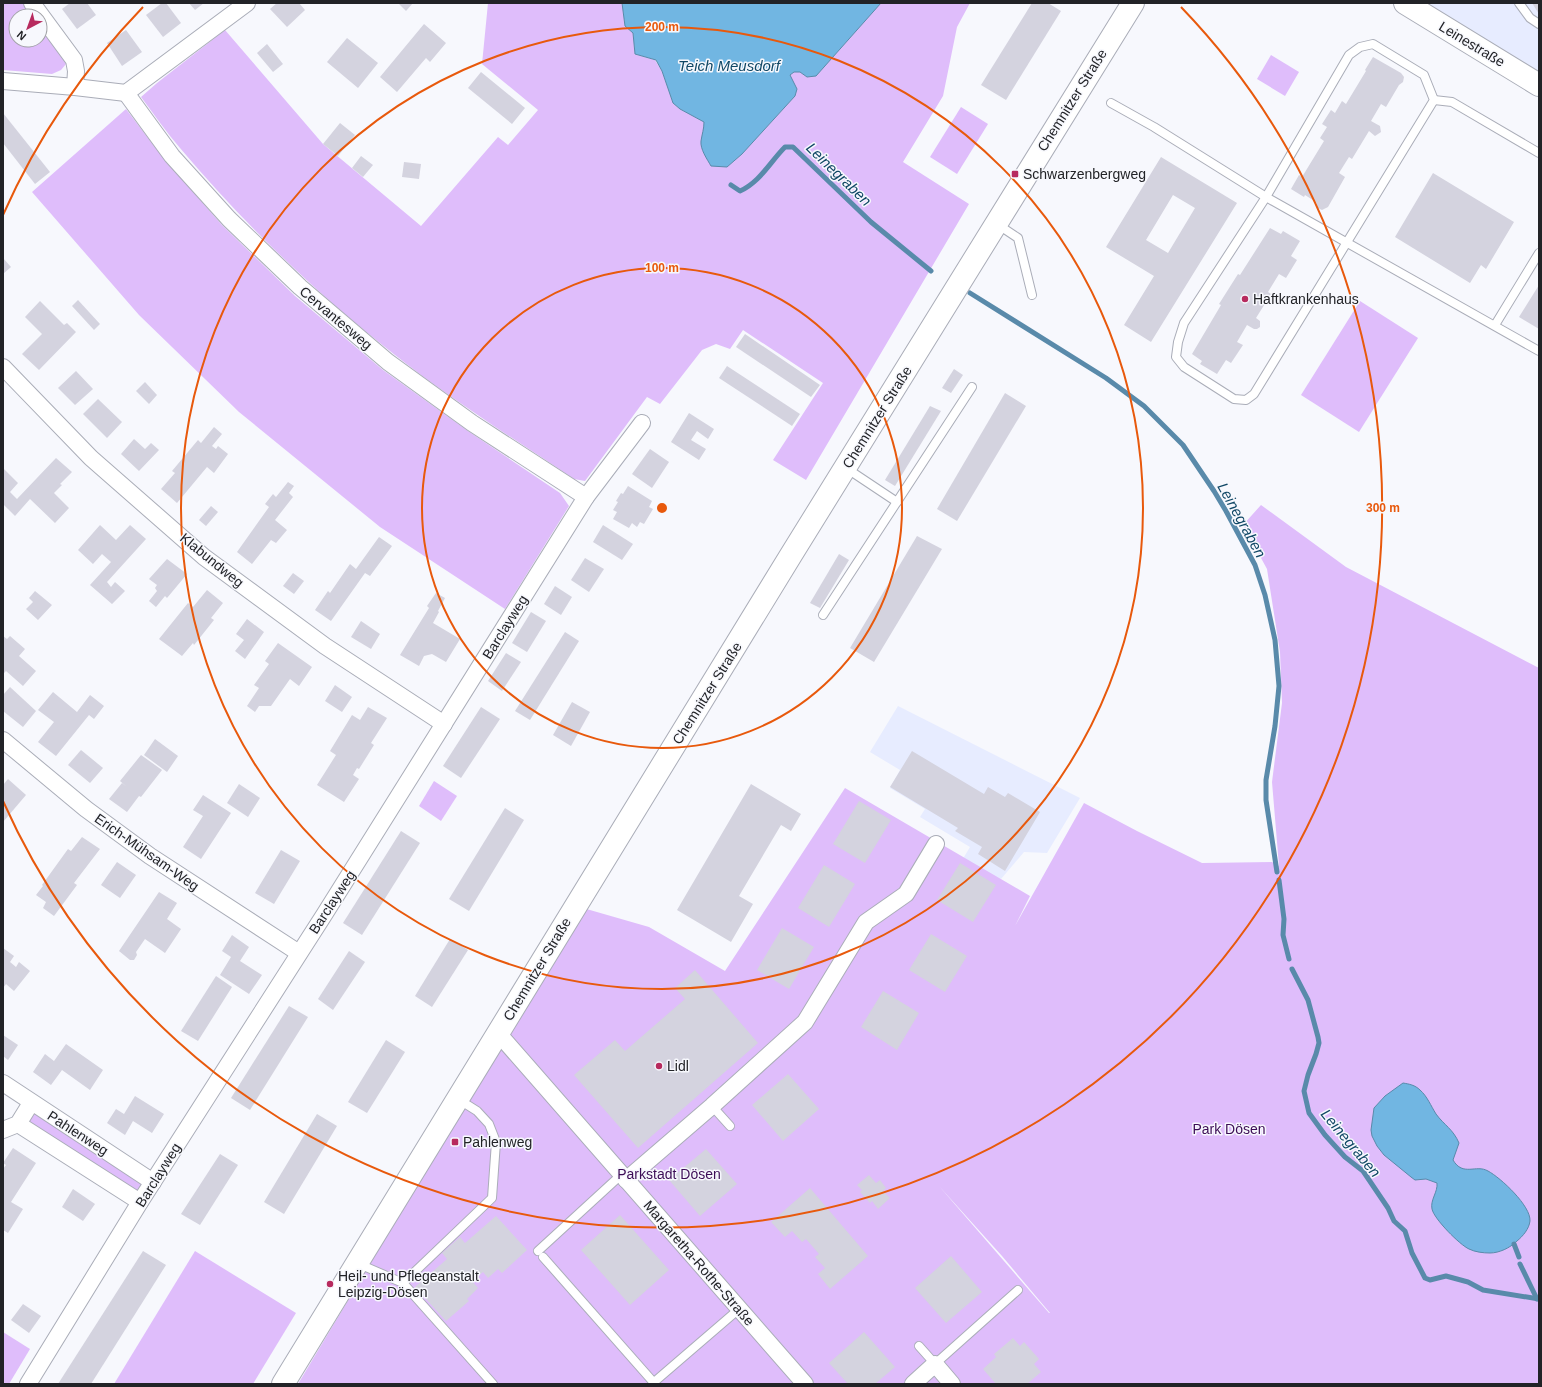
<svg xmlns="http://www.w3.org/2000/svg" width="1542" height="1387" font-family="Helvetica,sans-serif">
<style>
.built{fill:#e7ecff}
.green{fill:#dfbdfb;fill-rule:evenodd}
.water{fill:#71b6e2;stroke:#598aaa}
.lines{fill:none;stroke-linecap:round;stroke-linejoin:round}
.stream{stroke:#598aaa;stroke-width:5}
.building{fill:#d4d3df;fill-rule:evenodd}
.lane-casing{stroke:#aaadb8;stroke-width:10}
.street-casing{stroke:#aaadb8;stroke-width:18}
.secondary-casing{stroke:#aaadb8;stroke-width:24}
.lane{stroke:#fff;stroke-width:8}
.street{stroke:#fff;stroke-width:16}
.secondary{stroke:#fff;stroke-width:22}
.ring{fill:none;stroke:#e8590c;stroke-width:2}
.poi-dot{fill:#b72a5e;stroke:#f7f8fd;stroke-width:1.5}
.labels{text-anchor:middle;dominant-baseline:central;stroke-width:3;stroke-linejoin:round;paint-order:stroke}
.street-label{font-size:14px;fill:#222327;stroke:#f7f8fd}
.poi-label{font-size:14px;fill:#222327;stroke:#f7f8fd;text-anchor:start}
.park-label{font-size:14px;fill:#3c0c56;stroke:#f7f8fd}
.water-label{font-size:15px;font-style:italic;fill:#104765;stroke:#f7f8fd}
.centre{fill:#e8590c;stroke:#f7f8fd;stroke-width:2}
.ring-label{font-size:12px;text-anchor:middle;font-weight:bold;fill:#e8590c;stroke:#f7f8fd;stroke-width:3;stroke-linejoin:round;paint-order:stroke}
</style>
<rect width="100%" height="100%" fill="#f7f8fd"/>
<g class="built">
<polygon points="1405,3 1539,3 1539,85"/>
<polygon points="898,706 1080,798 1047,853 1024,852 1001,879 961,862 970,847 920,817 925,809 890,788 900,770 870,752"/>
</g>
<g class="green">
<polygon points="3,3 29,3 38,16 16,16 16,40 40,40 40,18 65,54 66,64 61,70 52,74 3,70"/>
<path d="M488,3H622L625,26L633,33L635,54L655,60L662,71L673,103L680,109L704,122V133L701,143L727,167L742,154L795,96L797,89L789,76L794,72H800L807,77L816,76L881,3H970L957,27L943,96L903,162L969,204L806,480L773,460L823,383L743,330L730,349L716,344L702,350L660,404L647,397L585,481L574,479C514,439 452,400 395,355C317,294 244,224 180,148C166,132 154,114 141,97L157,83L225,30L323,144L421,226L498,137L508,145L538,110L482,64Z"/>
<polygon points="1271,55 1299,72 1285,96 1257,79"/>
<polygon points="961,107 988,124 957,174 930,157"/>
<polygon points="126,109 164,159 222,225 295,296 383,370 468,431 560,493 569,506 505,609 380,527 239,412 139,315 32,192"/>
<polygon points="1360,301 1418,338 1359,432 1301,395"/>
<path d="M1261,505L1346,567L1539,668V1384H298L583,908L649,927L725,971L845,788L1030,896L1015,926L1084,803L1137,831L1202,863L1272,862L1279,866L1272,782L1282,703L1280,652L1267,569L1243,525ZM939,1186L1002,1256L1050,1313H1049Z"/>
<polygon points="434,781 457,796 441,821 419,806"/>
<polygon points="31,1103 153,1182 140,1202 18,1124"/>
<polygon points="195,1251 296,1313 253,1384 114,1384"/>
<polygon points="3,1332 30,1349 9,1384 3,1384"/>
</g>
<g class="water">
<path d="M622,3H881L816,76L807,77L800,72H794L790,75L797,89L795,96L742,154L727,167L711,166C707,159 700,149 701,141C702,134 704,129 704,122L680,109L673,103L662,71L656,60L635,54L633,33L625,26Z"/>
<path d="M1403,1083C1409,1084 1415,1085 1420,1090C1427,1096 1431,1106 1436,1114C1444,1125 1453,1129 1459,1143L1453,1160C1463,1177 1476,1164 1488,1171C1501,1178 1531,1206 1530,1221C1529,1229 1523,1236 1517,1241C1510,1248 1499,1253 1490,1253C1483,1253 1475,1252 1469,1249C1460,1245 1434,1219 1432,1209C1430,1200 1438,1192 1437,1183L1426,1179L1415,1180L1411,1177L1384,1155L1377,1146L1372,1136L1371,1130L1374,1108L1385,1096Z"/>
</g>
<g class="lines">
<g class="stream">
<path d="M731,185L740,191C760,182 770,162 785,147H793L871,222L931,271"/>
<polyline points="970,293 1106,378 1144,406 1183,445 1214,491 1226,511 1255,565 1265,595 1275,640 1279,686 1275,726 1266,780 1266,800 1277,872"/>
<polyline points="1279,880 1284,919 1283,935 1289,959"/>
<polyline points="1292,969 1308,1000 1318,1037 1319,1043 1316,1054 1308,1075 1304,1091 1309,1113 1325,1135 1345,1157 1363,1171 1388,1208 1394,1221 1405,1231 1412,1253 1425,1278 1430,1280 1446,1276 1468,1282 1483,1290 1539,1299"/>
<polyline points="1514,1244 1519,1257"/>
<polyline points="1520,1264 1537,1299"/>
</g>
</g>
<g class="building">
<polygon points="70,3 87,3 96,15 77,29 62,9"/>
<polygon points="162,3 166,3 181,23 163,37 146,15"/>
<polygon points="189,3 204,3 195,10"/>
<polygon points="277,3 299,3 305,10 287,27 270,9"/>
<polygon points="398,3 413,3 406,11"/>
<polygon points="1032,3 1048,3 1061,11 1006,100 981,85"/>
<polygon points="1532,3 1539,3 1539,14"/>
<polygon points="424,24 446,43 430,62 426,58 397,92 380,77"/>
<polygon points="126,30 142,52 122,66 107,43"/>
<polygon points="347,38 378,63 358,88 327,62"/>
<polygon points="267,44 283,64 273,72 257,53"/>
<polygon points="1373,57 1401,73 1404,77 1403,82 1399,85 1386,107 1381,104 1371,121 1380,126 1381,132 1375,136 1369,131 1352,159 1349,157 1339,173 1345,177 1328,207 1322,210 1318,208 1316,202 1305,195 1304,197 1291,189 1299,175 1302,177 1324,141 1320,138 1327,127 1322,124 1331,110 1335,113 1342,101 1346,104 1366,71 1365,70"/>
<polygon points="481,72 525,108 512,124 468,88"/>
<polygon points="3,113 50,172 35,184 3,143"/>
<polygon points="340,123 355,135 338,156 323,144"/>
<polygon points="361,156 373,165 363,177 352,168"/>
<path d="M1161,157L1237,203L1151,342L1124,325L1154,276L1106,247ZM1173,195L1195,208L1168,253L1146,240Z"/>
<polygon points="404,162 421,164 419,179 402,177"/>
<polygon points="1433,173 1514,222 1486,269 1481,265 1470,283 1395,237"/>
<polygon points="1270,228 1281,234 1283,231 1300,241 1291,256 1297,260 1286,278 1279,274 1268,292 1271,294 1256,318 1260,321 1260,327 1257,329 1254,329 1247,325 1237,342 1243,345 1231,363 1226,360 1217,374 1200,364 1202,361 1192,354 1221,305 1219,304 1238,274 1240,275"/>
<polygon points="3,258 11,267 3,274"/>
<polygon points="1539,285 1539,329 1519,317"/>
<polygon points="78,300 100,324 94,330 72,306"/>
<polygon points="40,301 64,325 67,323 76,332 39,370 22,354 42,334 25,317"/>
<polygon points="745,334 820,385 811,397 736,347"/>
<polygon points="727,366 800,414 792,426 719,378"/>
<polygon points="954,369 963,375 951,393 942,388"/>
<polygon points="76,371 93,389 75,405 58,388"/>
<polygon points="145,382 157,395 149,404 136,391"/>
<polygon points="1005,393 1026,406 957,521 937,509"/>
<polygon points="98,399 122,422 107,438 83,414"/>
<polygon points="930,406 941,411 895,486 885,480"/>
<polygon points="689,413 714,429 708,439 697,431 691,440 706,449 699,460 671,442"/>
<polygon points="214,427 222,434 212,446 216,449 218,446 228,454 214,473 207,467 177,503 161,489 175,473 172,471 198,440 201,443"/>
<polygon points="134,439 145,449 151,443 159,450 139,471 121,454"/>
<polygon points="650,449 669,462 652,488 632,474"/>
<polygon points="56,458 72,472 60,484 62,485 54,493 69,508 55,523 30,499 15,516 3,504 3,468 18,483 10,492 17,499"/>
<polygon points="288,482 294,486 289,493 293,497 275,520 287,530 276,543 271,540 252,564 237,552 269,507 265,504 273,494 276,497"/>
<polygon points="628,486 652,501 649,507 653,509 644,524 640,522 637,527 632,523 629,528 613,519 617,512 613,510 618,502 616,501 621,493 623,494"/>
<polygon points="211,506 218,512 206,526 199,520"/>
<polygon points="100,525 116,540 130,525 146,539 107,582 111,587 115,582 125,591 112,604 90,585 111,562 102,554 93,564 78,550"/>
<polygon points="603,525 633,544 622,560 593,542"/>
<polygon points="917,536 942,549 874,662 850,648"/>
<polygon points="379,537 392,546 370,576 365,573 331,621 315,610 328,591 330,593 350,564 356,569"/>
<polygon points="839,554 849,560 820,608 810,603"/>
<polygon points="585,558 604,569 589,592 571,580"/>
<polygon points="167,559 187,574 167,598 165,596 156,607 149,601 157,591 155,588 157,585 149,579"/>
<polygon points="293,573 304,581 294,594 283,586"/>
<polygon points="555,586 572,597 561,615 544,604"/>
<polygon points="207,590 223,603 211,618 214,620 194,645 193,643 182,656 159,639 188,603 193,607"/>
<polygon points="35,591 52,605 38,620 26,609 33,602 29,598"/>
<polygon points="436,593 445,598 438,611 439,612 433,623 460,639 446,662 432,654 424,656 419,666 400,655 429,608 427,606"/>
<polygon points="531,612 546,621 527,652 512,643"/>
<polygon points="247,619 264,632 245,659 235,651 244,640 236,634"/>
<polygon points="361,621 380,634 371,649 351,637"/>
<polygon points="565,632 579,641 530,720 515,711"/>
<polygon points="3,636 7,639 10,636 25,649 19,656 36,671 23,686 6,671 3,674"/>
<polygon points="278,643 312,667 299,686 290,679 271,706 259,706 255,712 247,706 259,688 254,685 269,664 265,661"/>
<polygon points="506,653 521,662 502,691 488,681"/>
<polygon points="335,685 352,697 342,712 325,701"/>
<polygon points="10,687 36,711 23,727 3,711 3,695"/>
<polygon points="53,692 77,712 90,695 104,706 94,719 89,715 56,756 38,742 54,722 38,710"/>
<polygon points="572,702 590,712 571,746 553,735"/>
<polygon points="368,707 387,718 371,743 374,745 359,769 357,768 353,775 359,779 344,802 317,785 336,755 330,751 352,715 360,720"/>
<polygon points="481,707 500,719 461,778 443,766"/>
<polygon points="155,739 178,756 167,772 144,755"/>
<polygon points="81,750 103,768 90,783 68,765"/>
<polygon points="912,751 984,794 988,787 1005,797 1008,793 1040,812 1005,871 978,854 982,847 955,831 958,828 890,787"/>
<polygon points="141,755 162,770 141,797 139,796 127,812 109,799 122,783 127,787 120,781"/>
<polygon points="8,779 26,795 3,822 3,785"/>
<polygon points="239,784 260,798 248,817 227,803"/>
<polygon points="751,784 801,814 791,831 781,825 739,896 753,904 731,942 677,910"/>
<polygon points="203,795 231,813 201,859 183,847 203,816 193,810"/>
<polygon points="859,801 891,820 865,863 833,844"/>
<polygon points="505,808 524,820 469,911 449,899"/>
<polygon points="401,831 420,843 362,935 343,923"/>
<polygon points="82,837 100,849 74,883 77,885 54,916 43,908 46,902 36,895 43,886 42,885 68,849 71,851"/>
<polygon points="281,850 300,861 274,904 255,893"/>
<polygon points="117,862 136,875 120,898 101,885"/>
<polygon points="960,863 996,885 973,922 937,900"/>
<polygon points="824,865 855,884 829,927 798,908"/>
<polygon points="159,892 177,903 167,919 181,929 165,953 145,939 136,952 137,955 134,960 130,960 119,951"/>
<polygon points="782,928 814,947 789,989 757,970"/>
<polygon points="931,934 967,956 945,992 909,970"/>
<polygon points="232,935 249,947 240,961 262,975 249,994 220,975 231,957 222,951"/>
<polygon points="450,939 468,950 432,1007 415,996"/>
<polygon points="3,948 14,956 10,962 16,967 19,962 30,971 14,991 6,984 3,988"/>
<polygon points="349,951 365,962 333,1010 318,999"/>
<polygon points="695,970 758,1043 638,1148 574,1075 615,1040 625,1051 685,999 675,988"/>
<polygon points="216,976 232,987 198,1041 181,1031"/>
<polygon points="883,991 919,1013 897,1050 861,1027"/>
<polygon points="289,1006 308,1017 250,1110 231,1098"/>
<polygon points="3,1035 18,1045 8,1060 3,1056"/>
<polygon points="386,1040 405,1052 367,1113 348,1102"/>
<polygon points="66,1044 103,1070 90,1090 62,1070 51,1085 33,1072 45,1054 54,1061"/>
<polygon points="788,1074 819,1109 783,1141 752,1105"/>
<polygon points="135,1096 164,1114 152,1133 133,1121 125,1135 107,1123 116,1109 124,1114"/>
<polygon points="317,1114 337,1126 284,1214 264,1202"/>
<polygon points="13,1148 36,1163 11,1202 23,1209 8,1233 3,1230 3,1169 6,1165 3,1163"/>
<polygon points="706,1149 737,1184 700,1216 669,1180"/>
<polygon points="220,1154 238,1165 200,1225 181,1214"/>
<polygon points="869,1175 876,1183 880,1180 886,1188 883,1191 890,1198 878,1209 872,1201 870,1203 860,1192 862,1190 857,1185"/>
<polygon points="810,1188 868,1256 830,1289 818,1274 825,1268 815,1257 819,1254 806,1239 802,1242 792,1231 785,1237 771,1222"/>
<polygon points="73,1189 95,1204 83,1221 62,1207"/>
<polygon points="620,1215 669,1270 630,1305 581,1250"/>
<polygon points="496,1216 527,1250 502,1273 498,1269 488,1278 483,1272 472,1281 478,1288 467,1299 469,1301 446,1321 415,1287 447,1259 442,1253 460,1237 465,1243"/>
<polygon points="143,1251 166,1265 91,1384 58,1384"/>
<polygon points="951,1256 982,1292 946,1323 915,1288"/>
<polygon points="23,1304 41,1316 29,1333 11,1320"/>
<polygon points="864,1332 895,1367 875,1384 848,1384 829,1363"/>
<polygon points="1013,1338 1020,1346 1024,1342 1039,1359 1034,1364 1041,1372 1027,1384 996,1384 983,1369 996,1357 994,1354"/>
</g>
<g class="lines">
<g class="lane-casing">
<g id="lane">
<polyline points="1519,3 1530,18 1539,24"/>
<polygon points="1373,44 1424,75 1434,100 1254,394 1246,400 1234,399 1184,367 1176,357 1178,342 1184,323 1266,197 1349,55 1360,47"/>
<polyline points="1434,100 1452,102 1539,153"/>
<polyline points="1111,103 1154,127 1266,197 1539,351"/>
<polyline points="997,224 1018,238 1032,295"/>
<polyline points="1495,325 1539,253"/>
<polyline points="846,468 897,502"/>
<polyline points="823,615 972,387"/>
<polyline points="712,1106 730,1126"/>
<polyline points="538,1251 622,1174"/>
<polyline points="543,1257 655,1384"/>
<polyline points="359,1264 403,1283 493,1384"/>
<polyline points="403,1283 492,1198 496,1142 489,1124 477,1111 458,1099"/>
<polyline points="919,1346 935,1364 1018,1290"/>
<polyline points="653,1383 739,1309"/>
</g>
</g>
<g class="street-casing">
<g id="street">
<polyline points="32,3 74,60 76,71 75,87"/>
<polyline points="3,81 75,87 126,93 247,3"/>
<polyline points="126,93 172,156 229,219 300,287 388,362 472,423 586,497"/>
<polyline points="3,367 91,458 204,557 325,646 444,724"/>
<polyline points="3,740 86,809 150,856 299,953"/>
<polyline points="498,1033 805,1384"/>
<polyline points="3,1083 153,1182"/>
<polyline points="18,1124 140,1202"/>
<polyline points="3,1130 18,1124 31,1103"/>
<polyline points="626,1180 712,1106 805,1022 866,922 906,894 936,844"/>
<polyline points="28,1384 140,1202 324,915 586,497 642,423"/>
<polyline points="913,1384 935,1364 952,1384"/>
</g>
</g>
<g class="secondary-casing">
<g id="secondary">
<polyline points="1405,3 1539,85"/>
<polyline points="283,1384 791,555 1133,3"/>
</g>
</g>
<use href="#lane" class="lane"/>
<use href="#street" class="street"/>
<use href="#secondary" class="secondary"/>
</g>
<g class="ring">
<circle cx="662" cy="508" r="240"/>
<circle cx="662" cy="508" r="481"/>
<path d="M3 215A721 721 0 0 1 143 7M1181 7A721 721 0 1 1 3 801"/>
</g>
<g class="poi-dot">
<rect x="1011" y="170" width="8" height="8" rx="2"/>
<circle cx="1245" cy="299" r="4"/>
<circle cx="659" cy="1066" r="4"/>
<rect x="451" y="1138" width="8" height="8" rx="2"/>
<circle cx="330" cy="1284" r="4"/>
</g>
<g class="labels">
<g class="street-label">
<text transform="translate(1472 44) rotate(31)">Leinestraße</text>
<text transform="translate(1072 100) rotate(-58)">Chemnitzer Straße</text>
<text transform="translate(336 318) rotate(40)">Cervantesweg</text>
<text transform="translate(877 417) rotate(-58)">Chemnitzer Straße</text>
<text transform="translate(212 560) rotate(39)">Klabundweg</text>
<text transform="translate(505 627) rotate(-58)">Barclayweg</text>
<text transform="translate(707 693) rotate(-58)">Chemnitzer Straße</text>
<text transform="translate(147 852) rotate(35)">Erich-Mühsam-Weg</text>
<text transform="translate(332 902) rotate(-57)">Barclayweg</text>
<text transform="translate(537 969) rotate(-59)">Chemnitzer Straße</text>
<text transform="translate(78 1133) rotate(33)">Pahlenweg</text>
<text transform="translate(158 1175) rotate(-58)">Barclayweg</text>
<text transform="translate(699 1263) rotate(49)">Margaretha-Rothe-Straße</text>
</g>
<g class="poi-label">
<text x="1023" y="174">Schwarzenbergweg</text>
<text x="1253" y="299">Haftkrankenhaus</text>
<text x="667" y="1066">Lidl</text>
<text x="463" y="1142">Pahlenweg</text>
<text x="338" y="1276">Heil- und Pflegeanstalt<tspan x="338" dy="16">Leipzig-Dösen</tspan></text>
</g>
<g class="park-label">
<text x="1229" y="1129">Park Dösen</text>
<text x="669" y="1174">Parkstadt Dösen</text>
</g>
<g class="water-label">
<text x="729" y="65">Teich Meusdorf</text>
<text transform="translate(839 174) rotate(44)">Leinegraben</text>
<text transform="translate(1242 520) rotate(61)">Leinegraben</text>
<text transform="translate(1351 1143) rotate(50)">Leinegraben</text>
</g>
</g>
<circle cx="662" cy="508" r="6" class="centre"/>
<g class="ring-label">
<text x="662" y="31">200 m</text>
<text x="662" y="272">100 m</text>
<text x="1383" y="512">300 m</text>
</g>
<rect width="1542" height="1387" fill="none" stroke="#222327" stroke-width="8"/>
<g transform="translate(28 28) rotate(221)"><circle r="19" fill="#f7f8fd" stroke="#a2a3a7"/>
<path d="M0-3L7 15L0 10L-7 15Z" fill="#b72a5e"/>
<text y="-6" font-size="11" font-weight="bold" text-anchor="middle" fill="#222327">N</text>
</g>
</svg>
